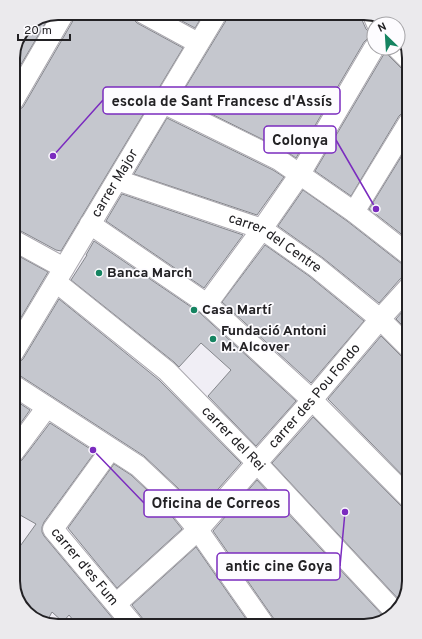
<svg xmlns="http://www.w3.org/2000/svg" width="422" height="639" font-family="Overpass,sans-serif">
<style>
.building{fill:#c5c7ce;stroke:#84868b}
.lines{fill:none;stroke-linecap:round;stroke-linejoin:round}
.street-casing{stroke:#aba9af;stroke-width:22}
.street{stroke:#fff;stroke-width:20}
.poi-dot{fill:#158461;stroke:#fdfcff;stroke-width:1.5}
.labels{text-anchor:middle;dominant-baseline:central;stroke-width:3.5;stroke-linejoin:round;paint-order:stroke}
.street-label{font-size:14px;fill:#222124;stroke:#fdfcff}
.poi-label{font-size:14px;font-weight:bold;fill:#222124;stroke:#fdfcff;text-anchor:start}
.rim{fill:none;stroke:#222124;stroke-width:2}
.leader{fill:none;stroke:#7b2cbf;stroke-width:1.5}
.callout-dot{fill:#7b2cbf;stroke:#fdfcff;stroke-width:1.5}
.callout{fill:#fdfcff;stroke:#7b2cbf;stroke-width:1.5}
.callout-label{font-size:15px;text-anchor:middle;font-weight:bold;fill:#222124}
</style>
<rect width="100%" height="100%" fill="#f0eef5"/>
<g class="building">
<polygon points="75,13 132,13 133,19 137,23 183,48 61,251 56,250 19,230 13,229 13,112 18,111 23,107 74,19"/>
<polygon points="167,13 204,13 195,28"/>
<polygon points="228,13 362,13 362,20 366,29 370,33 374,35 374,37 368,38 364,42 296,158 284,150 179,98 227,19"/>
<polygon points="49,17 13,78 13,55 28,24"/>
<polygon points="385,48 386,51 389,56 401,68 406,71 409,71 409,111 403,112 399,116 351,196 315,171 384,54"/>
<polygon points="167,118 273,170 284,177 257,215 134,174"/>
<polygon points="409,144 409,240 369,209"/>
<polygon points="303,190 347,221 402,264 409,266 409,276 405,276 400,279 379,303 323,258 278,226"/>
<polygon points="122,194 243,235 204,288 106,221"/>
<polygon points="94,241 200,313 296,401 256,446 208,396 231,370 201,343 179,367 174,362 71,280 87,255 86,255"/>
<polygon points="265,245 309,276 364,321 311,383 222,302"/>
<polygon points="13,253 48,272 13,331"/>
<polygon points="59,299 159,380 241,463 198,512 178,488 144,456 19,375 13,374 13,364 19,363 23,359"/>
<polygon points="409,304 409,332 396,319"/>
<polygon points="381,336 401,356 406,359 409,359 409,482 328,399"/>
<polygon points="13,399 30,410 13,434"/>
<polygon points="313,417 401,506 406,509 409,509 409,581 403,604 272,463"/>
<polygon points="50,423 95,452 44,522 42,527 42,532 44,536 119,626 78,626 69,615 63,622 52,612 46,623 35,620 19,603 13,581 13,578 18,572 13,568 13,556 36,524 13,511 13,464 18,463 22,460"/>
<polygon points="114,464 131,475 162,504 182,529 117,588 68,528"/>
<polygon points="257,480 387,620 386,620 364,626 276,626 274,619 213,531"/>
<polygon points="196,547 251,626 145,626 145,624 143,619 132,605"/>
</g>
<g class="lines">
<g class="street-casing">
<g id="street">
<polyline points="143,13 198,43"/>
<polyline points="373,15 377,24"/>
<polyline points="397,48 409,60"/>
<polyline points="13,101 64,13"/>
<polyline points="163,103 279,160 354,212 409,255"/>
<path id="s1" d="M117,180L262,229L316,267L380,319L409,348"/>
<polyline points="354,212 409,122"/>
<polyline points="90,224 207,304 312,400 409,498"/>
<polyline points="13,240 64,268"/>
<path id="s2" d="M56,282L167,371L257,463L395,612"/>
<polyline points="207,304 262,229 300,174 374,48"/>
<path id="s3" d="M13,353L217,13"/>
<polyline points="13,385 138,466 170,496 198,530 265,626"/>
<path id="s4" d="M111,449L53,529L134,626"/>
<polyline points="13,453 47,407"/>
<path id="s5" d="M116,604L198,530L312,400L380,319L409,287"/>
</g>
</g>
<use href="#street" class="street"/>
</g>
<g class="poi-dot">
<circle cx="99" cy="273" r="4"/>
<circle cx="194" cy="310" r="4"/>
<circle cx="213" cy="339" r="4"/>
</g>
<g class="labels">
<g class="street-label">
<text stroke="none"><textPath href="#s3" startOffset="198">carrer Major</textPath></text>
<text stroke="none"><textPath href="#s1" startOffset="171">carrer del Centre</textPath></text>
<text stroke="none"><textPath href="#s5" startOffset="288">carrer des Pou Fondo</textPath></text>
<text stroke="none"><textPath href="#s2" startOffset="237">carrer del Rei</textPath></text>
<text stroke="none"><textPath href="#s4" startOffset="148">carrer d'es Fum</textPath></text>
</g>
<g class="poi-label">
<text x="107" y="273">Banca March</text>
<text x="202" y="310">Casa Martí</text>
<text x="221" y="331">Fundació Antoni<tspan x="221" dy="16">M. Alcover</tspan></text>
</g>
</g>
<path d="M0 0H422V639H0ZM58 20H364A38 38 0 0 1 402 58V581A38 38 0 0 1 364 619H58A38 38 0 0 1 20 581V58A38 38 0 0 1 58 20Z" fill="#ebeaed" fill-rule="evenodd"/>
<path class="rim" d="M58 20H364A38 38 0 0 1 402 58V581A38 38 0 0 1 364 619H58A38 38 0 0 1 20 581V58A38 38 0 0 1 58 20Z"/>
<path class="leader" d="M53 156L103 100M376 209L336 140M93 450L144 503M345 512L340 566"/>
<g class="callout-dot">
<circle cx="53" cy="156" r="4"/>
<circle cx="376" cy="209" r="4"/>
<circle cx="93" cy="450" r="4"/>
<circle cx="345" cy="512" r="4"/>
</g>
<g class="callout">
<rect x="103" y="87" width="237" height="27" rx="4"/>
<rect x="264" y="126" width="72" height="27" rx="4"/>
<rect x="144" y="490" width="145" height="27" rx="4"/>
<rect x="217" y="553" width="123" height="27" rx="4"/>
</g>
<g class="callout-label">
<text x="222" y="106">escola de Sant Francesc d'Assís</text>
<text x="300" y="145">Colonya</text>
<text x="216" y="508">Oficina de Correos</text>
<text x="279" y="571">antic cine Goya</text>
</g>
<g transform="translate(386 36) rotate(335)"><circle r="19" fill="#fdfcff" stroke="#a5a4a7"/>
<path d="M0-3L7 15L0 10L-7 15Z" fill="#158461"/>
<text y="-6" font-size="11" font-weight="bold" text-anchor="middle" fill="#222124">N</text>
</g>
<path d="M18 34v6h52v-6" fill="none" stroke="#222124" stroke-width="2"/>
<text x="24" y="34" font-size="12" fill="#222124" stroke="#fdfcff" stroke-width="3" paint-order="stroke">20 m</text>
</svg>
